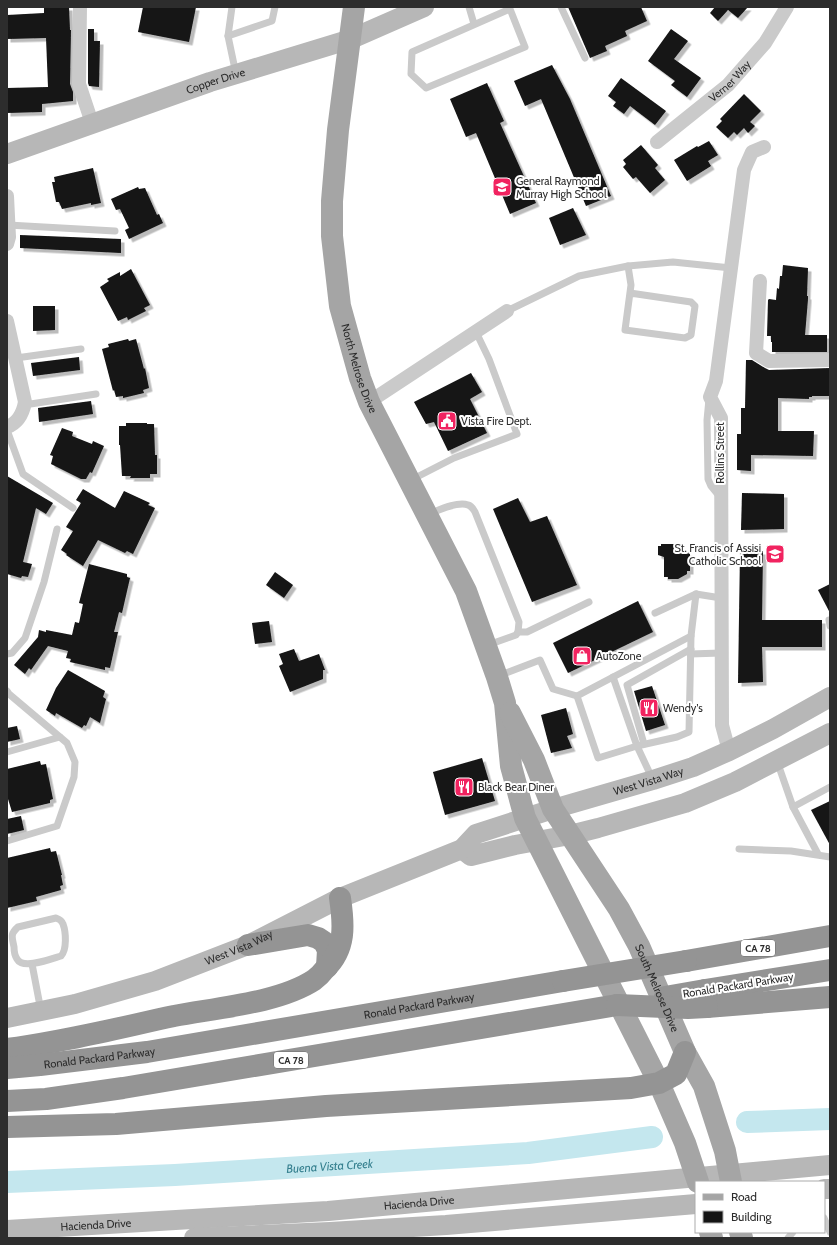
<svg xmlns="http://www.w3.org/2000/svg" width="837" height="1245" font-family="Cabin,sans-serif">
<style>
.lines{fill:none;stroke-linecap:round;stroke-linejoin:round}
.river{stroke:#c4e7ee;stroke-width:22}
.building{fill:#141414;filter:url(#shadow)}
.lane{stroke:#cacaca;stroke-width:7}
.street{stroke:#cacaca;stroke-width:14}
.secondary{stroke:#b7b7b7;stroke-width:20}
.primary{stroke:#a5a5a5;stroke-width:22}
.highway{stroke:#949494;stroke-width:22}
.highway-bridge{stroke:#949494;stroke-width:22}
.labels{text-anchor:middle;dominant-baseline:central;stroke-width:4;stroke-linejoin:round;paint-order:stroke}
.shield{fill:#fff;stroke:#6c6c6c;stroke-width:1}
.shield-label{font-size:10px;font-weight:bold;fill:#2d2d2d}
.street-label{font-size:11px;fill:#2d2d2d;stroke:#fff}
.poi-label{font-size:11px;fill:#2d2d2d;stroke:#fff;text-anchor:start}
.water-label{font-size:12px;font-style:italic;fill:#347f8e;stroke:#fff}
</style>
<defs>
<filter id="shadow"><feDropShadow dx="3.5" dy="3.5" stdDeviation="0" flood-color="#0004"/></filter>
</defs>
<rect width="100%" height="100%" fill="#fff"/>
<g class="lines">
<g class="river">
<polyline points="747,1122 830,1119"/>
<path id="s1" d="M7,1182L175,1175L528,1153L652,1137"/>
</g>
</g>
<g class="building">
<polygon points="44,7 69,7 70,30 71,30 70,84 73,92 73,101 42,104 42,112 7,113 7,88 48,87 46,38 7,39 7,15 44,13"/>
<polygon points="143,7 196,7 189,42 138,32"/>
<polygon points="568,7 641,7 647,21 625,31 627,36 605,46 607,51 590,58"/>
<polygon points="715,7 748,7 738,18 728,10 718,21 710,13"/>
<polygon points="88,29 94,29 94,41 100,41 99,87 89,86 88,83"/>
<polygon points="671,29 688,41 674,59 701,78 687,97 671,85 675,81 648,61"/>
<polygon points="552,65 570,99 611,196 586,206 541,99 525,106 514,81"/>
<polygon points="621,78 666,111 655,125 630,106 624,114 613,106 616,102 608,96"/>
<polygon points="487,83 504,121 500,123 536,203 510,214 476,133 466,137 450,99"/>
<polygon points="744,94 761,111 750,122 755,126 748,133 744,128 737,135 734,132 728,138 716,127 722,121 720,119"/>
<polygon points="709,141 718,155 708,161 711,166 687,181 674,160 697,146 698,147"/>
<polygon points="641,145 658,165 655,168 665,180 650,193 636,177 633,179 623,167 626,164 623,160"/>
<polygon points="93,168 101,203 91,205 91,203 62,209 59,202 56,202 52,182 55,182 54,177"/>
<polygon points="138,187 139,189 145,188 157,215 159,214 163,223 129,239 125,230 129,228 120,209 116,210 111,199"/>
<polygon points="573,208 586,235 560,245 549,218"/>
<polygon points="20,235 121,239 121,253 20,248"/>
<polygon points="783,265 808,268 807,296 808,296 808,299 805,335 827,335 827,352 772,352 772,342 771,342 771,336 767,336 768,300 769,299 776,300 777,288 779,289 780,276 782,276"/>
<polygon points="131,269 150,305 144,308 146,311 128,320 127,317 118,321 100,287 109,281 107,279 120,272 120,276"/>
<polygon points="33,306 55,306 55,330 33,331"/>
<polygon points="128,339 129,341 136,339 144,369 145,368 149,388 143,390 144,393 123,398 123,396 116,397 114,390 113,391 102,349 109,347 108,344"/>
<polygon points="79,357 80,370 33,376 31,363"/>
<polygon points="746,360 752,360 765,368 769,370 830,368 830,396 812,396 812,397 809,397 809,399 778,398 778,431 814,431 813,456 751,455 751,471 737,470 737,434 741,434 741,408 745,408"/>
<polygon points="471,373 482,392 470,399 487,433 448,451 434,422 426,424 414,402"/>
<polygon points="91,401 93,414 39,422 38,408"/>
<polygon points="126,423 147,423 147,424 154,424 155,455 157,455 157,474 150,474 150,478 130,478 131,476 122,476 120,445 119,445 119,426 126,426"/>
<polygon points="62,428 73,432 72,436 92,444 93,441 104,446 92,473 90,472 86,479 81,479 51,464 53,456 50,455"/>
<polygon points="7,476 53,503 46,514 36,508 23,562 32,564 28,577 22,576 21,578 7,574"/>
<polygon points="83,489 115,508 124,491 150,503 148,505 155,508 133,554 127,551 125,553 98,540 83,566 66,555 67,554 61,550 73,531 66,527 81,503 76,500"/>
<polygon points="742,493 784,494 784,529 741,530"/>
<polygon points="518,498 530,522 547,516 577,585 532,602 493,509"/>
<polygon points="661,544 676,544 677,553 690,552 690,571 687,571 687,574 678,579 668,579 668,577 664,577 664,557 658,555 658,546 661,546"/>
<polygon points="740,551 763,551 762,620 822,620 822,647 762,647 763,682 738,683"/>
<polygon points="89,564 127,574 127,577 130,578 122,613 119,612 114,632 118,632 110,668 105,667 105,670 70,662 71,659 66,658 68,651 48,646 31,670 29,668 25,674 14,665 38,637 39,630 46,632 46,630 72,635 75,622 79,623 83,604 79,603"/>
<polygon points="275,572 293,585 284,598 266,585"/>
<polygon points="830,584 830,613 818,590"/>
<polygon points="638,601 653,632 568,673 553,643"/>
<polygon points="269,621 272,642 255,644 252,623"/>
<polygon points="294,649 299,661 319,654 325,670 323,670 323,679 290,692 279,666 283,664 279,654"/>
<polygon points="68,670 105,691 103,697 106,699 100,723 90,717 86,726 84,725 82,728 56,713 55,716 46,710 56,688"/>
<polygon points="652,686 665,725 646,731 634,691"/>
<polygon points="566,708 573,734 567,736 572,748 551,753 541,715"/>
<polygon points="17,726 20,739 7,742 7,728"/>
<polygon points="482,758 495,801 445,815 433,772"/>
<polygon points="40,761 41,765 46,764 53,799 50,800 50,803 12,812 8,799 7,799 7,769"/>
<polygon points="830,801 830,845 811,810"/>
<polygon points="21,816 24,830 7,834 7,819"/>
<polygon points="50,848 51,852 56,851 62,875 61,875 63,885 60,886 61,890 36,897 37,901 7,908 7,858"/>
</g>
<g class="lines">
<g class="lane">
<polyline points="232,7 228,36 236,74"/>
<polyline points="469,7 474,24"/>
<polyline points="561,7 585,58"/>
<polygon points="510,9 525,47 426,88 411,74 412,52"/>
<polyline points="228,36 272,21 275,7"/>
<polyline points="8,225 115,231"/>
<polyline points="628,266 631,285 625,330 685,338 691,335 695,306 691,302 630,293"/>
<polyline points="507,311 579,276 628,266 673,262 731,268"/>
<polyline points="16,358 81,349"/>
<polyline points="709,399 707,420 708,479 711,486 720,497"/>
<polyline points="24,405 96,394"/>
<polyline points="7,430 23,474 73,508"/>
<polyline points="411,480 454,458 517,434 489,359 476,332"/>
<path d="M429,514C439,510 458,501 468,505C472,506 473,509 475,512L519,622L518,632L516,635L488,645"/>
<polyline points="655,613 696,594"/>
<polyline points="829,620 830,626"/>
<polyline points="518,632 527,632 589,602"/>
<polyline points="7,654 12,653 25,638 44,582 57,529"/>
<polyline points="690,654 721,653"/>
<polyline points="498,676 540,660 553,689 577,696"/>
<polyline points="613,677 637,746 677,737 689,732 691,636"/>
<polyline points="7,691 9,694 67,743 75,762 74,777 57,826 7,841"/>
<polyline points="644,744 627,685 691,649"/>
<polyline points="7,752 60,737"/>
<polyline points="777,761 793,807 818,854"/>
<polyline points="652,778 637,746 598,758 577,696 691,636 696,594 721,598"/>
<polyline points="793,807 830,787"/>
<polyline points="739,849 791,851 830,857"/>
<path d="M56,918C59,919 62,921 63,924C66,932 67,950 61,956C51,959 23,970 17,959C15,956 14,951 14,947C12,937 10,934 18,927Z"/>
<polyline points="32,964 41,1011"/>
<polyline points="824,1218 830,1232"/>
<polyline points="788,1238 793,1232"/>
</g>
<g class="street">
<polyline points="80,7 79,84 92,123"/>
<path id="s2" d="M657,142L728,85L765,43L787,7"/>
<polyline points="7,196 9,237 7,244"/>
<polyline points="760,281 756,353 769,361 830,360"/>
<path d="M7,321L25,402C23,413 18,423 7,427"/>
<polyline points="369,402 507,311"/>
<polyline points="729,751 722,725 721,418 710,397 716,381 744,170 752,152 764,147"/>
</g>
<g class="secondary">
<path id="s3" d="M7,154L210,82L351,39L424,7"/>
<polyline points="462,849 471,856 515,845 570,835 598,828 685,803 735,782 830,733"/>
<path id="s4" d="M7,1018L75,1004L155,981L248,945L340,898L462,849L476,834L553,809L653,780L693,767L729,751L773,729L830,697"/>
<polyline points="824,1189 830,1189"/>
<path id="s5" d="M7,1230L328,1211L830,1165"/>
<polyline points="194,1238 330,1232 446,1225 696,1204"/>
</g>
<g class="primary">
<path id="s6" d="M354,7L338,130L332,201V236L340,306L360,378L369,402L466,591L497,677L505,703L511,766L525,818L659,1083L685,1143L698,1182"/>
<path id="s7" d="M510,713L534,760L553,809L619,909L639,946L685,1052L704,1086L725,1151L731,1182"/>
<polyline points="710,1232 712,1238"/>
<polyline points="740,1232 742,1238"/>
</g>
<g class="highway">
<polyline points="248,945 308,935 318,938 324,942 328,950 327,967"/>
<polyline points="686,961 830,936"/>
<polyline points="705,990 830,970"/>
<polyline points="707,1007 830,997"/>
<path d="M7,1049C63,1042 118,1028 174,1016C216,1008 279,1003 314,980C318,977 322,973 325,969C346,949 344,925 340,898"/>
<path id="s8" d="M7,1068L40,1065L147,1052L563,981"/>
<polyline points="7,1101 46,1099 123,1088 617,1005"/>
<polyline points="7,1127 116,1124 326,1106 631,1088 659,1083 676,1074 685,1052"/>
</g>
<g class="highway-bridge">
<polyline points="563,981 686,961"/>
<polyline points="665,997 705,990"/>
<polyline points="617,1005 688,1008 707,1007"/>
</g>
</g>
<defs>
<g id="school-square" transform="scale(1)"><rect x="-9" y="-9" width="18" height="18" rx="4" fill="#f12360" stroke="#fff"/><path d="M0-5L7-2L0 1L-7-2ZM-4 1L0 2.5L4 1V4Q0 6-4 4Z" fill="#fff"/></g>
<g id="civic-square" transform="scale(1)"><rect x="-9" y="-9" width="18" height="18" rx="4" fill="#f12360" stroke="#fff"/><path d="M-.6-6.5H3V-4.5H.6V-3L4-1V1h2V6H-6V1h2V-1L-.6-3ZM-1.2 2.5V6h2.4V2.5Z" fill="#fff"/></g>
<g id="shop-square" transform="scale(1)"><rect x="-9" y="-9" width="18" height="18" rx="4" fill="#f12360" stroke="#fff"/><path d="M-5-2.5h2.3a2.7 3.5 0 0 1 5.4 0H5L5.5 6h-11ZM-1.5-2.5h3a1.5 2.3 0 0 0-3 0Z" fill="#fff"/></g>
<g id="restaurant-square" transform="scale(1)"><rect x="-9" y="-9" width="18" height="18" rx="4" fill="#f12360" stroke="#fff"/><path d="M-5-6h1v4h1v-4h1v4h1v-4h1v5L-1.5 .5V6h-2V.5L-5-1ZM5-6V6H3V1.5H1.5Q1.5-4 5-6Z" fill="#fff"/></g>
</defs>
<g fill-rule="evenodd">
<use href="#school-square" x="502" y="187"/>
<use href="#civic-square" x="447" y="421"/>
<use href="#school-square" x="775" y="554"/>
<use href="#shop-square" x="582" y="656"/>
<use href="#restaurant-square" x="649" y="708"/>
<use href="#restaurant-square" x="464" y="787"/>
</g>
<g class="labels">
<g class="shield">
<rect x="741" y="940" width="34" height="16" rx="3"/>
<rect x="274" y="1052" width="34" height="16" rx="3"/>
</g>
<g class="shield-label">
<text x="758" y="948">CA 78</text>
<text x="291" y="1060">CA 78</text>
</g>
<g class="street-label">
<text stroke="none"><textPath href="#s2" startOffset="95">Verner Way</textPath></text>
<text stroke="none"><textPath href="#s3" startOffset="221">Copper Drive</textPath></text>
<text stroke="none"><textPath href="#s6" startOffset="366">North Melrose Drive</textPath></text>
<text transform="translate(720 453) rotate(-90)">Rollins Street</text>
<text stroke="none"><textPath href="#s4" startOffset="688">West Vista Way</textPath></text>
<text stroke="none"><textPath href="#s4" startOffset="243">West Vista Way</textPath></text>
<text transform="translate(738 985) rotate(-9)">Ronald Packard Parkway</text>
<text stroke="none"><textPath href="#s7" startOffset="313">South Melrose Drive</textPath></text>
<text stroke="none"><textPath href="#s8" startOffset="417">Ronald Packard Parkway</textPath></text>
<text stroke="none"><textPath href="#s8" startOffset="93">Ronald Packard Parkway</textPath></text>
<text stroke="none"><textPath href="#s5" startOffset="413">Hacienda Drive</textPath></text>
<text stroke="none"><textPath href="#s5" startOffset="89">Hacienda Drive</textPath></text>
</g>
<g class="poi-label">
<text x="516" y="181">General Raymond<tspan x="516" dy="13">Murray High School</tspan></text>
<text x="461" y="421">Vista Fire Dept.</text>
<text x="761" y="548" text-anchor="end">St. Francis of Assisi<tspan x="761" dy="13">Catholic School</tspan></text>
<text x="596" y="656">AutoZone</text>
<text x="663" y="708">Wendy's</text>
<text x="478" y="787">Black Bear Diner</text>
</g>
<g class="water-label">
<text stroke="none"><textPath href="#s1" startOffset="323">Buena Vista Creek</textPath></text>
</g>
</g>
<rect width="837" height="1245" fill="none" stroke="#2d2d2d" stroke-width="16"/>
<rect x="695" y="1181" width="130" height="52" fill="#ffffff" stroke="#ababab"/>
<rect x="703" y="1194" width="20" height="6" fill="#a5a5a5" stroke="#ababab"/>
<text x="731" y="1201" font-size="12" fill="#2d2d2d">Road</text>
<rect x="703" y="1211" width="20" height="12" fill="#141414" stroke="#ababab"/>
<text x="731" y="1221" font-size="12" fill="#2d2d2d">Building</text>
</svg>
